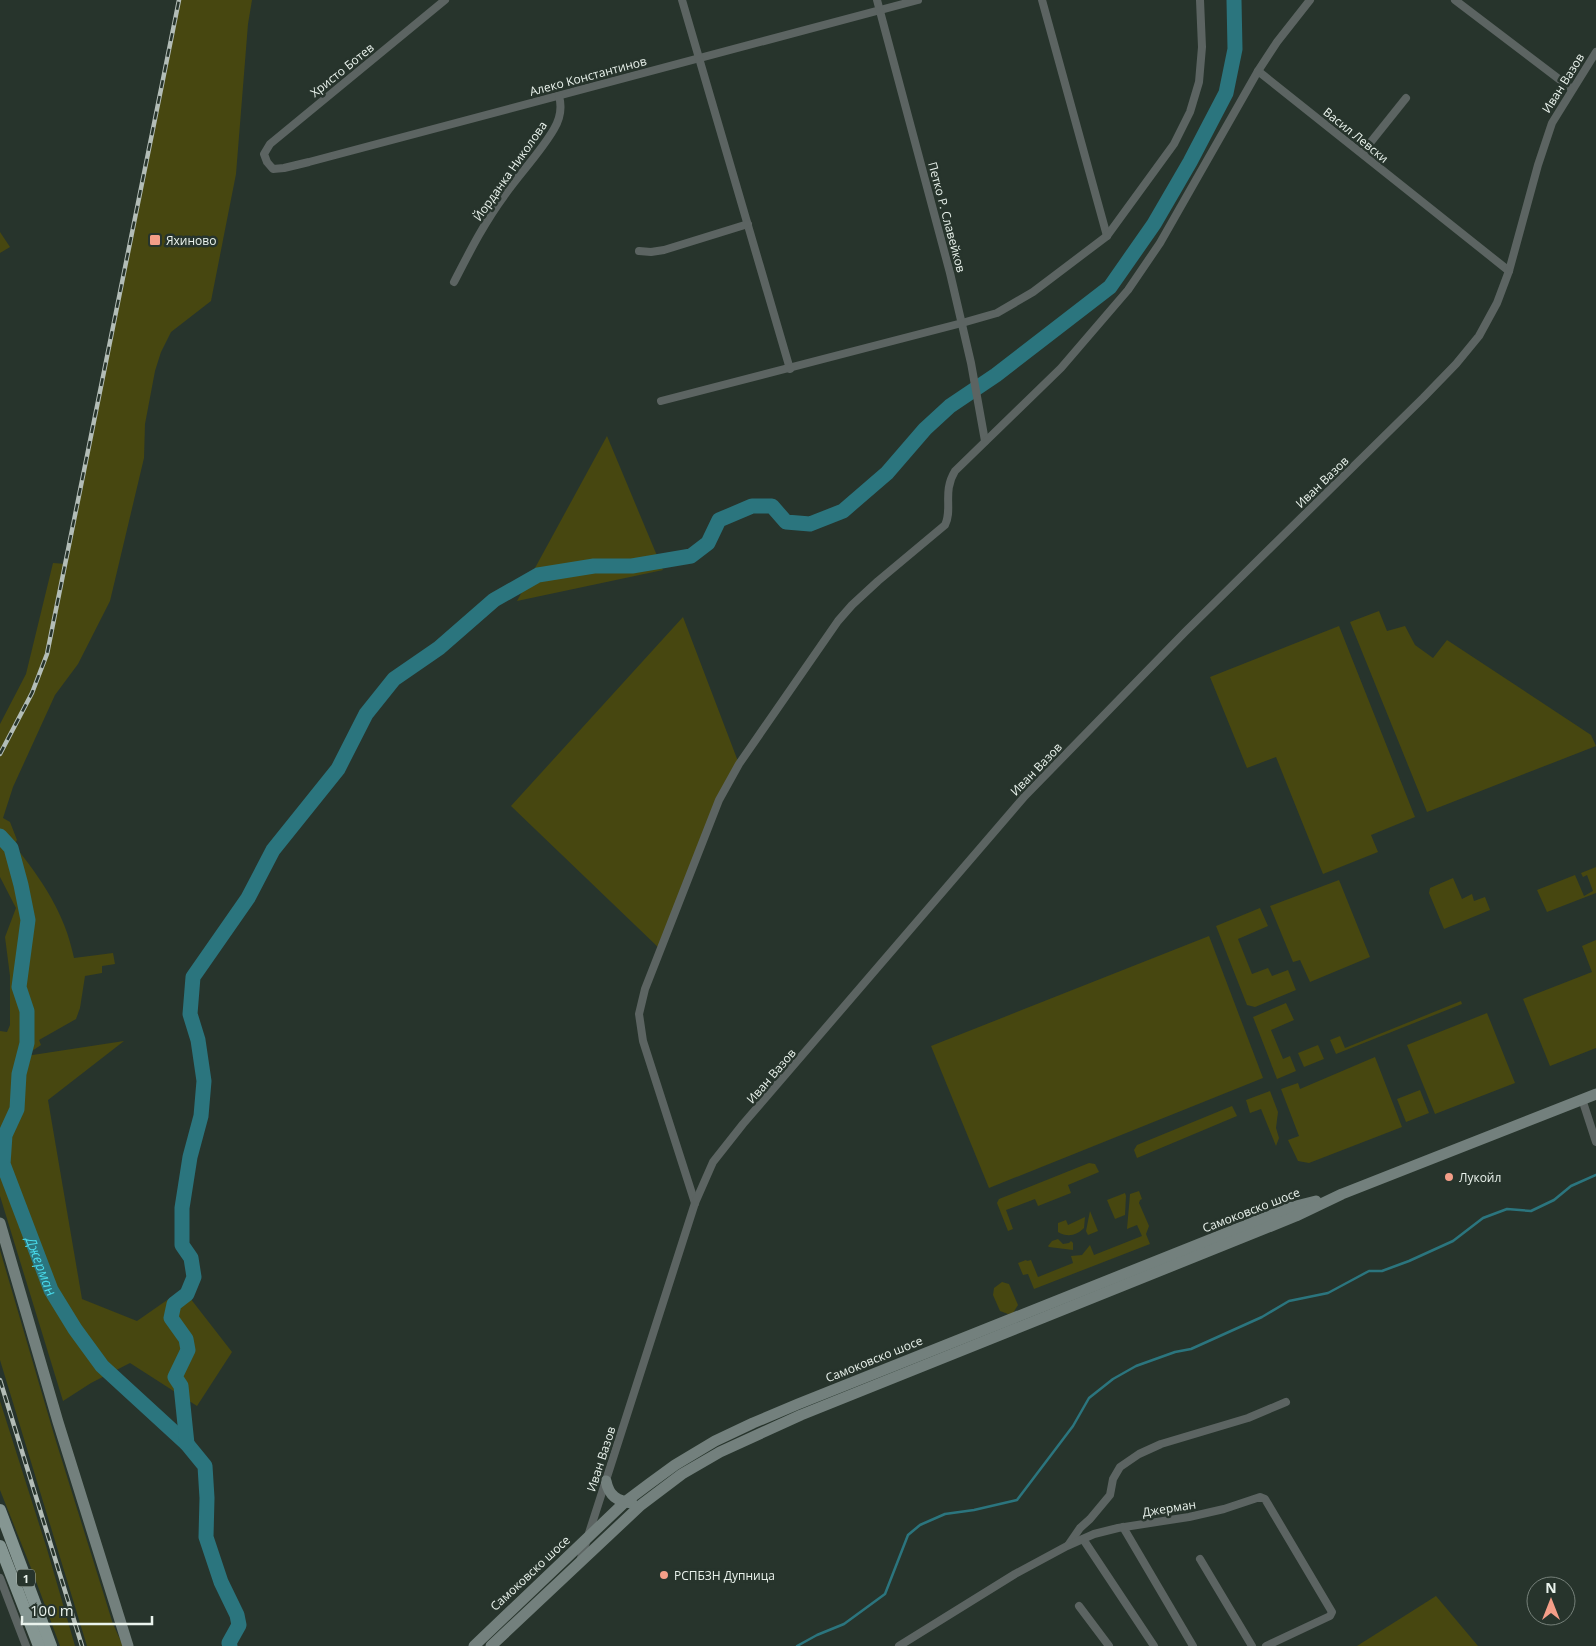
<svg xmlns="http://www.w3.org/2000/svg" width="1596" height="1646" font-family="'Open Sans',sans-serif">
<style>
.green{fill:#474710}
.lines{fill:none;stroke-linecap:round;stroke-linejoin:round}
.stream{stroke:#2b757e;stroke-width:2.5}
.river{stroke:#2b757e;stroke-width:15}
.street{stroke:#5c6462;stroke-width:8}
.secondary{stroke:#73807d;stroke-width:11}
.primary{stroke:#859692;stroke-width:12}
.rail-casing{stroke:#b3bdb7;stroke-width:4.5}
.rail{stroke:#27342c;stroke-width:2.5;stroke-dasharray:8;stroke-linecap:butt}
.poi-dot{fill:#f49e88;stroke:#27342c;stroke-width:2}
.labels{text-anchor:middle;dominant-baseline:central;stroke-width:5;stroke-linejoin:round;paint-order:stroke}
.shield{fill:#27342c;stroke:#b0bab3;stroke-width:1}
.shield-label{font-size:11px;font-weight:bold;fill:#eaf3ed}
.street-label{font-size:12px;fill:#eaf3ed;stroke:#27342c}
.poi-label{font-size:12px;fill:#eaf3ed;stroke:#27342c;text-anchor:start}
.water-label{font-size:14px;font-style:italic;fill:#48d8e8;stroke:#27342c}
</style>
<rect width="100%" height="100%" fill="#27342c"/>
<g class="green">
<path d="M179,0H252L248,24L236,174L211,301L171,332L161,352L155,371L145,424L144,458L110,601L78,664L55,695L13,787L3,818L10,822L17,840L14,845C42,880 65,913 74,958L113,953L115,964L102,966V973L85,976L80,1008L76,1019L39,1040L41,1045L26,1055V1056L124,1041L48,1100L82,1299L137,1321L183,1289L232,1352L197,1406L130,1363L91,1383L63,1401L0,1196V1031L7,1032L10,1025V976L5,937L16,908L0,877V724L26,674L53,563L66,564Z"/>
<polygon points="0,232 10,247 0,253"/>
<polygon points="607,436 663,570 517,601"/>
<polygon points="1379,611 1387,631 1405,626 1415,645 1433,658 1447,640 1591,735 1596,746 1427,812 1350,622"/>
<polygon points="683,617 739,764 719,800 660,949 511,806"/>
<polygon points="1339,626 1415,817 1371,835 1378,852 1323,874 1276,757 1247,768 1210,677"/>
<polygon points="1596,867 1596,893 1547,912 1537,890 1575,875 1584,896 1593,891 1587,875 1583,877 1581,873"/>
<polygon points="1453,878 1462,899 1472,894 1474,901 1485,897 1490,910 1444,929 1429,893 1430,888"/>
<polygon points="1339,880 1370,957 1310,982 1300,960 1293,962 1270,906"/>
<polygon points="1260,908 1268,926 1238,939 1252,974 1268,968 1272,976 1288,970 1296,990 1255,1007 1247,1005 1216,926"/>
<polygon points="1209,936 1263,1078 989,1188 931,1046"/>
<polygon points="1596,940 1596,1048 1550,1066 1523,999 1592,972 1582,946"/>
<polygon points="1461,1001 1462,1004 1336,1054 1330,1040 1340,1036 1345,1048"/>
<polygon points="1286,1003 1294,1020 1271,1030 1283,1059 1290,1056 1296,1071 1277,1079 1253,1017"/>
<polygon points="1487,1013 1515,1083 1435,1114 1407,1045"/>
<polygon points="1318,1045 1324,1059 1304,1067 1298,1053"/>
<polygon points="1375,1057 1402,1127 1309,1163 1298,1161 1288,1140 1299,1136 1281,1089 1298,1083 1300,1089"/>
<polygon points="1420,1090 1429,1113 1406,1122 1397,1099"/>
<polygon points="1270,1091 1278,1112 1276,1128 1279,1138 1276,1146 1261,1109 1250,1113 1246,1100"/>
<polygon points="1232,1106 1237,1116 1137,1158 1134,1150 1137,1145"/>
<polygon points="1089,1163 1095,1164 1099,1172 1068,1185 1071,1193 1038,1206 1035,1199 1006,1210 1013,1229 1008,1231 997,1203 999,1199"/>
<polygon points="1139,1191 1142,1199 1140,1200 1139,1203 1149,1226 1146,1234 1150,1244 1034,1289 1028,1274 1023,1275 1018,1263 1026,1260 1027,1261 1031,1260 1038,1277 1073,1263 1071,1256 1082,1255 1090,1245 1094,1255 1142,1236 1137,1225 1127,1229 1130,1194"/>
<polygon points="1125,1193 1126,1196 1125,1215 1115,1219 1107,1200"/>
<polygon points="1090,1211 1098,1231 1088,1235 1086,1231"/>
<path d="M1085,1217L1084,1228C1077,1235 1068,1238 1058,1232V1223L1066,1220L1068,1225Z"/>
<polygon points="1058,1239 1063,1244 1069,1243 1071,1241 1073,1243 1073,1250 1049,1247 1048,1246 1052,1241"/>
<polygon points="0,1250 55,1438 113,1624 123,1646 87,1646 0,1360"/>
<polygon points="1002,1282 1009,1284 1018,1305 1013,1313 1008,1314 1000,1311 993,1295 994,1288"/>
<polygon points="0,1401 47,1549 75,1646 60,1646 33,1573 0,1490"/>
<polygon points="1436,1596 1478,1646 1357,1646"/>
</g>
<g class="lines">
<polyline class="stream" points="797,1646 817,1635 844,1624 885,1594 908,1535 920,1525 945,1514 974,1510 1017,1500 1073,1426 1089,1398 1113,1379 1136,1366 1175,1352 1191,1349 1262,1317 1289,1301 1328,1293 1369,1271 1382,1271 1409,1261 1453,1241 1483,1218 1507,1209 1531,1211 1554,1200 1571,1186 1596,1175"/>
<g class="river">
<path id="s1" d="M0,836L11,848L21,885L28,920L19,987L27,1011V1043L19,1074L17,1109L5,1135L3,1164L51,1290L75,1329L102,1366L187,1444L205,1466L207,1498L206,1537L221,1582L237,1615L239,1625L229,1643L230,1646"/>
<polyline points="187,1444 181,1386 175,1377 188,1350 186,1339 171,1318 174,1304 187,1294 194,1277 191,1258 182,1245 182,1208 190,1157 201,1116 204,1081 198,1040 190,1014 193,977 248,898 273,850 338,769 366,714 394,679 439,648 494,600 538,575 594,566 632,566 691,556 708,543 719,520 752,506 772,506 786,522 810,524 843,511 887,473 925,429 950,406 996,375 1110,287 1154,224 1190,162 1226,93 1235,49 1234,0"/>
</g>
<g class="street">
<polyline points="445,0 270,144 264,154 267,162 273,169 284,168 309,162 918,0"/>
<polyline points="682,0 790,369"/>
<polyline points="877,0 950,273 971,363 985,441"/>
<polyline points="1042,0 1107,236"/>
<polyline points="1455,0 1572,89"/>
<polyline points="1258,71 1509,271"/>
<polyline points="1362,153 1406,98"/>
<polyline points="639,251 651,252 664,250 748,224"/>
<path d="M454,282C469,253 484,223 504,196C520,173 540,153 554,129C560,119 562,107 559,96"/>
<polyline points="661,401 962,323 997,313 1033,292 1107,236 1174,144 1190,112 1199,82 1202,47 1200,0"/>
<polyline points="1582,1099 1596,1142"/>
<path d="M695,1203L643,1041L639,1014L645,989L719,800L739,764L838,621L852,605L878,581L945,525C953,509 942,492 955,471L1061,368L1128,290L1160,243L1258,71L1277,42L1310,0"/>
<polyline points="1123,1527 1193,1646"/>
<polyline points="1083,1539 1154,1646"/>
<polyline points="1069,1544 1080,1528 1090,1519 1110,1495 1113,1479 1120,1467 1139,1454 1161,1444 1248,1418 1286,1402"/>
<polyline points="1200,1559 1252,1646"/>
<polyline points="580,1561 695,1203 713,1162 743,1124 1025,796 1185,632 1423,398 1456,364 1479,336 1497,303 1509,271 1538,165 1552,123 1596,52"/>
<polyline points="0,1578 26,1646"/>
<polyline points="1079,1606 1109,1646"/>
<polyline points="899,1646 1015,1574 1067,1546 1094,1534 1118,1528 1189,1517 1224,1509 1260,1497 1265,1499 1332,1612 1330,1616 1266,1646"/>
</g>
<g class="secondary">
<polyline points="0,1223 58,1422 128,1646"/>
<path d="M606,1481C609,1496 617,1501 632,1503"/>
<polyline points="474,1646 625,1502 649,1484 675,1465 715,1441 753,1423 798,1404 1292,1207 1316,1201"/>
<polyline points="491,1646 641,1505 682,1474 720,1452 801,1415 1296,1216 1342,1194 1596,1094"/>
</g>
<g class="primary">
<polyline points="0,1510 51,1646"/>
<polyline points="0,1546 39,1646"/>
</g>
<g class="rail-casing">
<g id="rail">
<polyline points="0,754 32,693 47,654 179,0"/>
<polyline points="0,1380 82,1646"/>
</g>
</g>
<use href="#rail" class="rail"/>
</g>
<g class="poi-dot">
<rect x="149" y="234" width="12" height="12" rx="2.5"/>
<circle cx="1449" cy="1177" r="5"/>
<circle cx="664" cy="1575" r="5"/>
</g>
<g class="labels">
<rect class="shield" x="17" y="1569.5" width="18" height="17" rx="4"/>
<g class="shield-label">
<text x="26" y="1578">1</text>
</g>
<g class="street-label">
<text transform="translate(342 70) rotate(-39)">Христо Ботев</text>
<text transform="translate(588 76) rotate(-15)">Алеко Константинов</text>
<text transform="translate(1563 83) rotate(-58)">Иван Вазов</text>
<text transform="translate(1356 135) rotate(39)">Васил Левски</text>
<text transform="translate(510 171) rotate(-55)">Йорданка Николова</text>
<text transform="translate(947 217) rotate(75)">Петко Р. Славейков</text>
<text transform="translate(1322 482) rotate(-44)">Иван Вазов</text>
<text transform="translate(1036 769) rotate(-46)">Иван Вазов</text>
<text transform="translate(771 1076) rotate(-49)">Иван Вазов</text>
<text transform="translate(1251 1210) rotate(-21)">Самоковско шосе</text>
<text transform="translate(874 1359) rotate(-22)">Самоковско шосе</text>
<text transform="translate(601 1459) rotate(-72)">Иван Вазов</text>
<text transform="translate(1169 1508) rotate(-9)">Джерман</text>
<text transform="translate(530 1573) rotate(-43)">Самоковско шосе</text>
</g>
<g class="poi-label">
<text x="166" y="240">Яхиново</text>
<text x="1459" y="1177">Лукойл</text>
<text x="674" y="1575">РСПБЗН Дупница</text>
</g>
<g class="water-label">
<text stroke="none"><textPath href="#s1" startOffset="449">Джерман</textPath></text>
</g>
</g>
<g transform="translate(1551 1601)"><circle r="24" fill="#27342c" stroke="#758079"/>
<path d="M0-4L9 19L0 12L-9 19Z" fill="#f49e88"/>
<text y="-8" font-size="14" font-weight="bold" text-anchor="middle" fill="#eaf3ed">N</text>
</g>
<path d="M22 1616v8h130v-8" fill="none" stroke="#eaf3ed" stroke-width="2.5"/>
<text x="30" y="1616" font-size="15" fill="#eaf3ed" stroke="#27342c" stroke-width="4" paint-order="stroke">100 m</text>
</svg>
